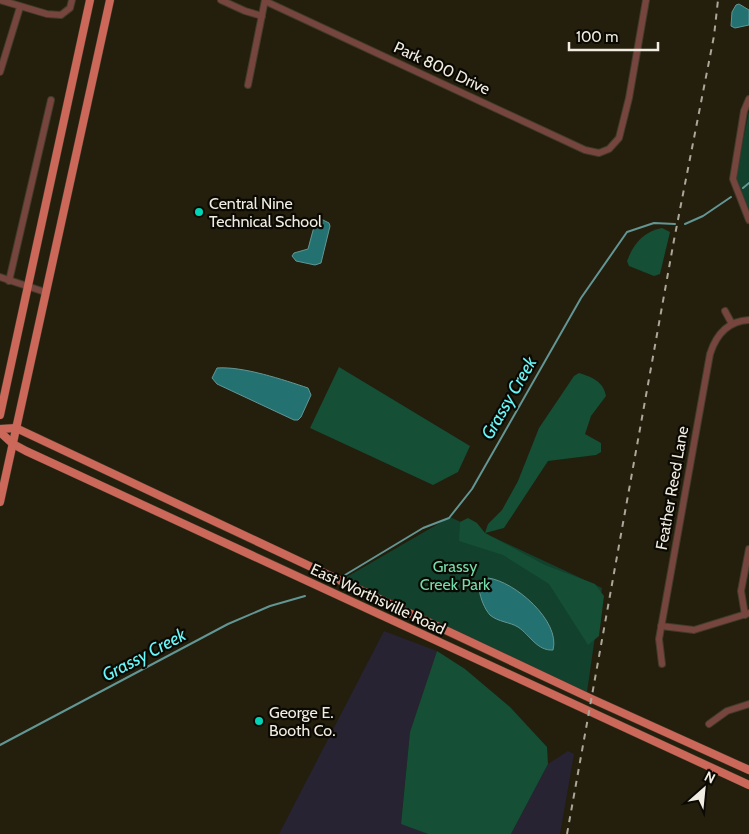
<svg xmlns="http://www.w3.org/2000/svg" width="749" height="834" font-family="Cabin,sans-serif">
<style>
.industrial{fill:#272333}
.green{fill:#12412d}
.forest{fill:#144f36}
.water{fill:#247172;stroke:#629694}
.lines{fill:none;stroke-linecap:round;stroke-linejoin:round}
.stream{stroke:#629694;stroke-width:2}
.minor-casing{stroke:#413b2a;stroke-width:8}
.major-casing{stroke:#413b2a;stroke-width:9}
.minor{stroke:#75453e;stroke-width:6}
.major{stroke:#cb685a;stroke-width:8}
.rail{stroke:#aca79a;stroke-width:2;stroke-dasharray:6 6;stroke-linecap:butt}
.poi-dot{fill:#02d5b6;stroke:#0b0903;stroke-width:2}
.labels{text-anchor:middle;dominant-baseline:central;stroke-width:4.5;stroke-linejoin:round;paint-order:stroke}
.street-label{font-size:16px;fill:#f1ede2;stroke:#0b0903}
.poi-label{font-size:16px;fill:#f1ede2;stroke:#0b0903;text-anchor:start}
.park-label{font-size:16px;fill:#74dcaa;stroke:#0b0903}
.water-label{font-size:18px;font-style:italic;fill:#6af7f8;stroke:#0b0903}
</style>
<rect width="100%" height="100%" fill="#241e0c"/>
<g class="industrial">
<polygon points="384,631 437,651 410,732 401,823 428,834 279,834"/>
<polygon points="568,751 574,754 560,834 511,834 548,764"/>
</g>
<g class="green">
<polygon points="749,111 749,209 736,177"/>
<polygon points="450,517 602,588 587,692 343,579"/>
</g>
<g class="forest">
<path d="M662,228L670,232L660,274L654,276L629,266L627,261C634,243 643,232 662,228Z"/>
<polygon points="339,367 470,446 458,472 433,485 310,428"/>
<path d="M579,373C592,377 604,382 606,396L591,416L585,434L601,443V452L596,455L548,461L504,528L485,533L545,565L595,584L604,596L599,636L588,645L549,584L503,555L459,541L460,522L468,518L477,523L485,533L488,524L502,510L518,481L539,428L574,376Z"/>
<polygon points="437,651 465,669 510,707 547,747 548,764 511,834 428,834 401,824 410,732"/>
</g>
<g class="water">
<polygon points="739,4 749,10 749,25 735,28 731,26 732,12 736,5"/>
<polygon points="321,219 329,223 330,226 321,263 315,265 296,261 292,256 294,253 308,249 315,223 316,220"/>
<path d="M217,368C243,366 284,380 308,388L311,395L301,417L298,420H294L217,384L212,378Z"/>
<path d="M488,578C514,581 561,621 553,650C537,651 530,635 518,627C510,622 498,622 490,615C484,608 481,599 479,590Z"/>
</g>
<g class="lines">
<g class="stream">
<polyline points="743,188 749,183"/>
<polyline points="685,224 703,216 731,197"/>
<polyline points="345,575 423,528 449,518 472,489 581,298 627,232 654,223 675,224"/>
<polyline points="0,745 228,624 270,606 305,596"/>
</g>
<g class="minor-casing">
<g id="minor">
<polyline points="0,0 47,14 61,15 70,8 72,0"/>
<polyline points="221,0 245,11 262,16"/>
<polyline points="265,1 585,150 599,153 609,149 619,138 629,98 646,0"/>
<polyline points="0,72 20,7"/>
<polyline points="248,85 265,0"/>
<polyline points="749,99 744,111 733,179 749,220"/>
<polyline points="0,277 45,292"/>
<polyline points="9,281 51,100"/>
<polyline points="725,311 732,324"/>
<polyline points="745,615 741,591 749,549"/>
<polyline points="661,626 694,630 749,613"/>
<path d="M662,664L659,639L710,354C716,335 728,321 749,320"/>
<polyline points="709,724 727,711 749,704"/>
</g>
</g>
<g class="major-casing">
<g id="major">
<polyline points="0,415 90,0"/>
<polyline points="0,429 16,428 592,699 749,770"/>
<polyline points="0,432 13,444 26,451 749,785"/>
<polyline points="0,502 110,0"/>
</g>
</g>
<use href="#minor" class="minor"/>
<use href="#major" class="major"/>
<polyline class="rail" points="567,834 674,240 714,36 718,0"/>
</g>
<g class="poi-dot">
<circle cx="199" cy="212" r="5"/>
<circle cx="259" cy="721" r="5"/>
</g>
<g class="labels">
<g class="street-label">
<text transform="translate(442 68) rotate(25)">Park 800 Drive</text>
<text transform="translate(672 488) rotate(-80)">Feather Reed Lane</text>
<text transform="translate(378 599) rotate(25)">East Worthsville Road</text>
</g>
<g class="poi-label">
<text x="209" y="203">Central Nine<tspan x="209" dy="18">Technical School</tspan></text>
<text x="269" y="712">George E.<tspan x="269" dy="18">Booth Co.</tspan></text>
</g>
<g class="park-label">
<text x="455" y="566">Grassy<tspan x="455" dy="18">Creek Park</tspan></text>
</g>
<g class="water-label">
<text transform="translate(509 398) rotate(-60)">Grassy Creek</text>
<text transform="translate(144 655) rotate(-28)">Grassy Creek</text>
</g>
</g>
<g transform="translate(704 789) rotate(27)" stroke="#0b0903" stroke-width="4" paint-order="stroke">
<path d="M0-4L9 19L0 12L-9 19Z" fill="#f1ede2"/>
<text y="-8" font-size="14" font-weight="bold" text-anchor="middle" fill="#f1ede2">N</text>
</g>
<path d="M569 42v8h89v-8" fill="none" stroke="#f1ede2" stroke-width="2.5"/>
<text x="576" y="42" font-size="15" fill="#f1ede2" stroke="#0b0903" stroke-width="4" paint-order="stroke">100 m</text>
</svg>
